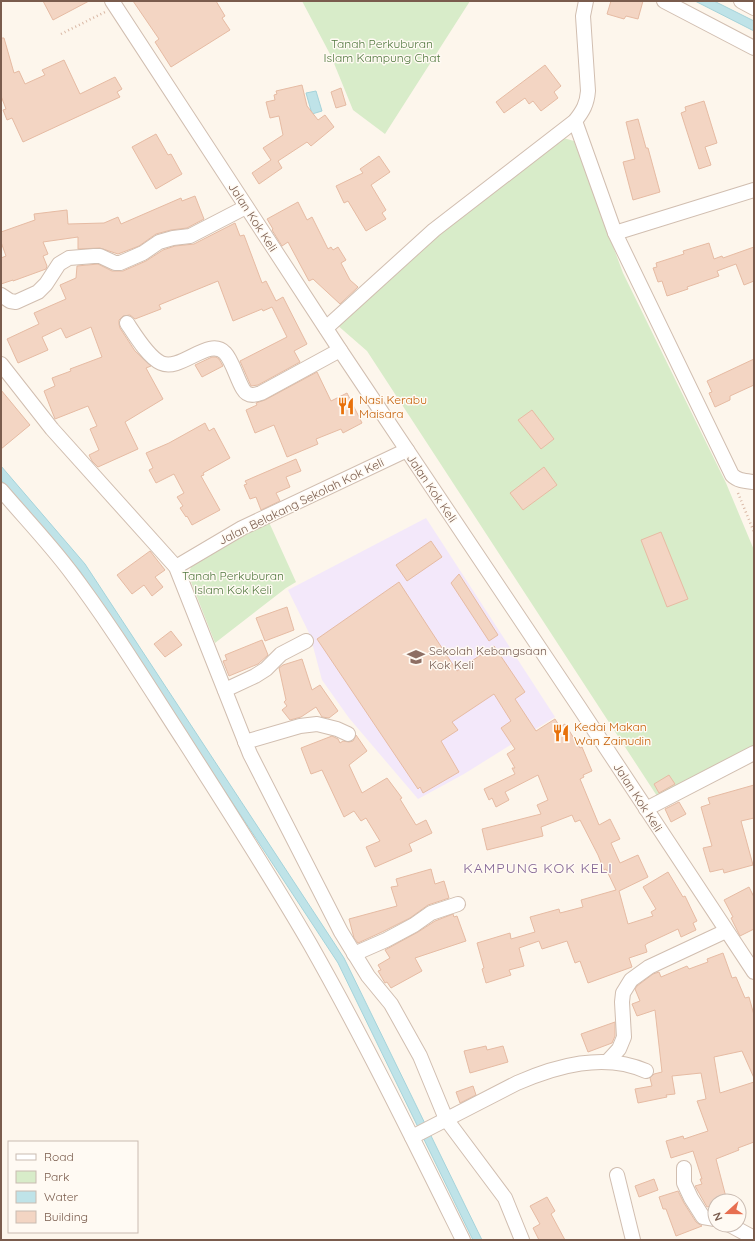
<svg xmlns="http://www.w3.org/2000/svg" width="755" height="1241" font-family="Quicksand,sans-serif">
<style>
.education{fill:#f3e8fa}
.green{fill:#d8ecc9}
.water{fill:#bfe3e8;stroke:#a5d3da}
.building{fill:#f3d5c3;stroke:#e6bba3}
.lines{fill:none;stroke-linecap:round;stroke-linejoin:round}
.minor-casing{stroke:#d1beb0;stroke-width:16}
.path{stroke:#d9b8a5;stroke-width:2.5;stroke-dasharray:1 3;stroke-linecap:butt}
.minor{stroke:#fff;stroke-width:14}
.labels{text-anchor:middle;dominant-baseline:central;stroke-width:3;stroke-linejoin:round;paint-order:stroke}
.park-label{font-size:12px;fill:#537a41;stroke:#fffaf3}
.street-label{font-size:12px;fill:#7a5c4d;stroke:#fffaf3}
.food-label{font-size:12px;fill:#c56008;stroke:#fffaf3;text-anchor:start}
.education-label{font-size:12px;fill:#785e54;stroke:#fffaf3;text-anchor:start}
.quarter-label{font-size:14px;letter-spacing:1px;fill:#846695;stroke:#fffaf3}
</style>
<rect width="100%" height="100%" fill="#fdf6ec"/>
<polygon class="education" points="426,518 555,717 464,774 418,799 349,718 322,680 310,635 288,590"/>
<g class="green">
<polygon points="302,1 470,1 385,134 353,110 331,56"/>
<polygon points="560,137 574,141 623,273 726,483 754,550 754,747 657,796 367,351 336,324 430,240"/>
<polygon points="268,520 296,582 286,588 215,643 188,574 193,563"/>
</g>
<g class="water">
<polygon points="695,1 714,1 754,21 754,31"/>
<polygon points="316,91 322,111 312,114 306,93"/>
<polygon points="1,466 85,564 344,958 482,1240 473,1240 338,963 80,571 1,480"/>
</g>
<g class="building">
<polygon points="43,1 89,1 53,20"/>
<polygon points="133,1 216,1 225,16 222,18 230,30 171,67 155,42 159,39"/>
<polygon points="611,1 643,1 638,19 626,16 624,19 607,14"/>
<polygon points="1,38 4,38 14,73 19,71 25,84 45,75 42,70 64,60 80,94 115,77 122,89 117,92 120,97 23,142 12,118 7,120 3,110 6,109 1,96"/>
<polygon points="545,65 561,86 554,92 558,98 541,111 533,101 529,104 525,98 504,113 496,102"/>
<polygon points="302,85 307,106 318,120 325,115 334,127 311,146 307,142 278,161 282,168 259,184 252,173 271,160 263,148 283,135 279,116 270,118 266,102 275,100 274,95 277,94 276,91"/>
<polygon points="341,88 346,105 336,108 331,92"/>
<polygon points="704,101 717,143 705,147 711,165 699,169 681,113 686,111 685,107"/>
<polygon points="638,119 646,148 648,148 660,192 633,200 623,162 635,159 626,122"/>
<polygon points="156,134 168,155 171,154 182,174 156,189 132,147"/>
<polygon points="379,156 390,172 371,185 386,210 382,213 386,219 366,231 348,201 344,203 336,186 363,173 360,169"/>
<polygon points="195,196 204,219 187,228 171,230 156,234 139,246 118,254 100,248 78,249 78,237 43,242 48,254 43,256 47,266 46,269 13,281 13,280 1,284 1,258 6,256 1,242 1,232 35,220 34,214 67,210 68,224 104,223 118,217 121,224 181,198 182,201"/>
<polygon points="298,202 307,220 312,217 328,249 331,247 333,250 338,247 346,260 341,263 350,280 358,287 340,304 313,279 309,281 288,242 282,246 272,230 273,229 267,219"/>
<polygon points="235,223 240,236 244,235 262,283 266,281 276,301 283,297 307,344 294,351 300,362 258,385 251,386 240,361 287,337 272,307 263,311 262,309 233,321 218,281 159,305 161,309 135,319 130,315 123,316 119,320 119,324 120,328 135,351 151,366 146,368 163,399 125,422 138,449 98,467 92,461 89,455 99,450 90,429 97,426 88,406 55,419 44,391 55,386 52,378 71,371 70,369 102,357 91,327 66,338 61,328 42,337 48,350 18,363 7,339 39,324 34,313 66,299 60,285 76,278 77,266 98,264 112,271 123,271 146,261 163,250 175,246 194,244"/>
<polygon points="709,243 714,259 722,256 723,258 754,247 754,281 744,285 736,264 717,271 719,276 687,287 688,289 667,296 662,281 658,282 653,268 657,267 656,263 684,254 683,251"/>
<polygon points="212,357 216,357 219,359 223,366 202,377 195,365"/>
<polygon points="754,359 754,385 730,396 730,400 715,407 709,393 712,392 707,381"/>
<polygon points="317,372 331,401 347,393 362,423 343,433 341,429 316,439 318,444 287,457 274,425 255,433 246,410 257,405 256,403 265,400"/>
<polygon points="1,390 30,425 1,449"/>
<polygon points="532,410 554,439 541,449 518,420"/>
<polygon points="205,423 209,431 214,428 230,458 203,473 204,475 201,476 220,510 192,525 187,516 186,517 180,508 183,506 177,497 184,493 174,474 156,483 149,470 153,468 146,453 169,443"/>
<polygon points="296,459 301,471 286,477 290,487 276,493 280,501 261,510 256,497 250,499 244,485 247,484 245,481"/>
<polygon points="544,467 557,485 523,510 510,493"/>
<polygon points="661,532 688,599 667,607 641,540"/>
<polygon points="431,541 442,557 407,581 396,565"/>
<polygon points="150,551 165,570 155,577 163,587 152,596 144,585 132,594 117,575"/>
<polygon points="459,574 498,635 489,641 451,583"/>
<polygon points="399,582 457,671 494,646 525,692 515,699 536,731 555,719 560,727 565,724 580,748 582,747 592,771 583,775 584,777 580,779 599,825 610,819 620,839 611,843 620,863 638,855 648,877 619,891 628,924 653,916 651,912 656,909 643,887 668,872 683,897 685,896 697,921 693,923 696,930 681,937 678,929 648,943 645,945 647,952 629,958 632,967 588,983 580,961 575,963 567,941 542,949 539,941 519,948 524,966 509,970 511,975 486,983 482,969 484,968 477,943 510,933 511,939 535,932 530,917 559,909 560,913 583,907 581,900 616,890 606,869 604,870 598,855 580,820 575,822 572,815 541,827 543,836 487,850 482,829 541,814 537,805 548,800 538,775 505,792 509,800 496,807 492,798 489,800 484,789 515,774 512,768 515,768 507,754 515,749 501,728 511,721 494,694 452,722 458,730 441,741 459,772 423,793 420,787 418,789 317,639"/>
<polygon points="287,607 294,630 265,641 256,618"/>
<polygon points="171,631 182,645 165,657 154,644"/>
<polygon points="262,640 268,655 258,664 229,676 223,661 227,660 225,655"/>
<polygon points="302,659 312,690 320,685 338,711 329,718 322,717 316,707 301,717 290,720 282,710 287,706 284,702 286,700 279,668 283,665"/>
<polygon points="356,735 367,751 349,765 362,793 387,778 402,798 400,799 416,825 426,820 432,833 409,844 412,851 375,867 366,847 380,841 366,818 361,821 354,811 344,817 322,770 311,774 301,748 332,736 338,739 340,743 343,741 349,742 353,741"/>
<polygon points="669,775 675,784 659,793 654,784"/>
<polygon points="754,785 754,818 741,821 753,865 724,873 723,869 710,872 703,848 712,846 701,807 710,804 708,798"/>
<polygon points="679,802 686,814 671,822 665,809"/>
<polygon points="431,869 435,884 444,881 449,898 428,905 410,918 382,932 358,943 354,938 349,919 397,906 391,887 398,886 396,879"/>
<polygon points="749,887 754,897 754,929 740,936 731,918 733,917 724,900"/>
<polygon points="453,914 454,917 457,916 466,941 415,958 422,971 391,988 387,982 385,983 378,971 381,970 378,965 390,958 385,950 418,932 435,921"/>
<polygon points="723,953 732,978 736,977 745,998 749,997 754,1015 754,1078 742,1051 714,1057 720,1093 754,1082 754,1142 738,1148 739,1150 716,1159 727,1201 715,1201 715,1205 707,1207 695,1186 702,1184 700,1179 702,1179 693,1151 671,1158 666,1141 683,1136 684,1139 708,1131 697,1101 706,1099 701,1073 672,1076 675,1094 666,1095 667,1097 638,1103 635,1089 652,1086 650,1078 654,1074 662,1072 655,1010 637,1016 632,1004 640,1001 635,989 637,986 653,974 659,972 661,977 687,966 689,969 708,962 707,959"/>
<polygon points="615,1022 615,1036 612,1043 588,1052 581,1034"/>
<polygon points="486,1046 487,1050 503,1046 508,1062 470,1073 464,1051"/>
<polygon points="473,1086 476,1095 460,1103 456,1092"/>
<polygon points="654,1179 658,1190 639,1197 635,1186"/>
<polygon points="678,1191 684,1203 696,1222 702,1226 676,1236 666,1209 663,1209 659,1197"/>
<polygon points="547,1197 555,1211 551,1214 565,1240 539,1240 533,1228 540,1224 530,1206"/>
</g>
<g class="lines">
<g class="minor-casing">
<g id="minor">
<polyline points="112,1 340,350 579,707 754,972"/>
<polyline points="664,1 754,48"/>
<polyline points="741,1 754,8"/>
<path d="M575,121L615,233L732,475C738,481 745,481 754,482"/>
<polyline points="615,233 754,190"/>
<polyline points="1,295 10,301 16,302 38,292 46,284 59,264 69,258 94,256 100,256 115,263 120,263 143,253 159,242 173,238 190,236 246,207"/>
<path d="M127,323C135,335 148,357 161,363C181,372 209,336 225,353C232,360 237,379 243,389C247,396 253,396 261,393L340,350"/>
<path d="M326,328L434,230L575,121C583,111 587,104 588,91L583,16L586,1"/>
<polyline points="1,364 52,429 176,567 250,754 341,932 368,976 391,1004 420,1056 446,1119 505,1198 522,1240"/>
<path d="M1,490C24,517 49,543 70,571C111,625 147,684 184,741C227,808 270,875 310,944C365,1041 414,1141 463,1240"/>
<polyline points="176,567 242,528 407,450"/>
<polyline points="225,690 255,676 266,669 281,654 306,641"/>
<polyline points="245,742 300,726 317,724 337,729 348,734"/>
<polyline points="646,809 754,753"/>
<polyline points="354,954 386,940 414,925 431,913 458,904"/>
<polyline points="607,1062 619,1049 624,1037 622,1002 623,993 631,980 649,967 726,931"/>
<path d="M412,1137L517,1083C556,1066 604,1052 646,1071"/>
<polyline points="684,1168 684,1183 691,1198 703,1217 715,1219"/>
<polyline points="617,1175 633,1240"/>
<polyline points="730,1225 754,1238"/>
</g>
</g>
<g class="path">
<polyline points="61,34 105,12"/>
<polyline points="738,493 754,532"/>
</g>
<use href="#minor" class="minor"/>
</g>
<defs>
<g id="restaurant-bare" transform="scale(1.38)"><path d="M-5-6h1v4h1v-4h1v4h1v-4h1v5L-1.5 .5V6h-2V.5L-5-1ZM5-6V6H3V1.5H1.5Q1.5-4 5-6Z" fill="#e8710a" stroke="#fffaf3" stroke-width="2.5" paint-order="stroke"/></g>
<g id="school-bare" transform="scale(1.38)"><path d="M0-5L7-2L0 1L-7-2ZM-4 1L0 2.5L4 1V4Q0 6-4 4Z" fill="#8d6e63" stroke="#fffaf3" stroke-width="2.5" paint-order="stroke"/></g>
</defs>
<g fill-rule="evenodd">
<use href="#restaurant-bare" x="346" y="406"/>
<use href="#school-bare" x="416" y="657"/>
<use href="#restaurant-bare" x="561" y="733"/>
</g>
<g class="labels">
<g class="park-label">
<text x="382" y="43">Tanah Perkuburan<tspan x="382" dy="14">Islam Kampung Chat</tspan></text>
<text x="233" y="575">Tanah Perkuburan<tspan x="233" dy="14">Islam Kok Keli</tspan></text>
</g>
<g class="street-label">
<text transform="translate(253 217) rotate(57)">Jalan Kok Keli</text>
<text transform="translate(432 488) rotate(56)">Jalan Kok Keli</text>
<text transform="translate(301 501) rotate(-26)">Jalan Belakang Sekolah Kok Keli</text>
<text transform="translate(638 797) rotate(57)">Jalan Kok Keli</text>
</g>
<g class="food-label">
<text x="359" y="399">Nasi Kerabu<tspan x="359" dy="14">Maisara</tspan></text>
<text x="574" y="726">Kedai Makan<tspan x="574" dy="14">Wan Zainudin</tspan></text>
</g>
<g class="education-label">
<text x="429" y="650">Sekolah Kebangsaan<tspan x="429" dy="14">Kok Keli</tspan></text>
</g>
<g class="quarter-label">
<text x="538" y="868">KAMPUNG KOK KELI</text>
</g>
</g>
<rect width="755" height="1241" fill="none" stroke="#7a5c4d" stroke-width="4"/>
<rect x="8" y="1141" width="130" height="92" fill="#fffaf3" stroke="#cabbb1"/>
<rect x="16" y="1154" width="20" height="6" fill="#ffffff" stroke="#cabbb1"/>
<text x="44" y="1161" font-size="12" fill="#7a5c4d">Road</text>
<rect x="16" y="1171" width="20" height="12" fill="#d8ecc9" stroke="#cabbb1"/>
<text x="44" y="1181" font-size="12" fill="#7a5c4d">Park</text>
<rect x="16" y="1191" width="20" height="12" fill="#bfe3e8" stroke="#cabbb1"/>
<text x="44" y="1201" font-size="12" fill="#7a5c4d">Water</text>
<rect x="16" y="1211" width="20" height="12" fill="#f3d5c3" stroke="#cabbb1"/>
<text x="44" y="1221" font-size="12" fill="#7a5c4d">Building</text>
<g transform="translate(727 1213) rotate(249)"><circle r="19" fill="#fffaf3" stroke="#cabbb1"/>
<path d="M0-3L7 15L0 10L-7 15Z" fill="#e76f51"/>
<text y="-6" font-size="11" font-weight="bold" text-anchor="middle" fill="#7a5c4d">N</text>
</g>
</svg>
